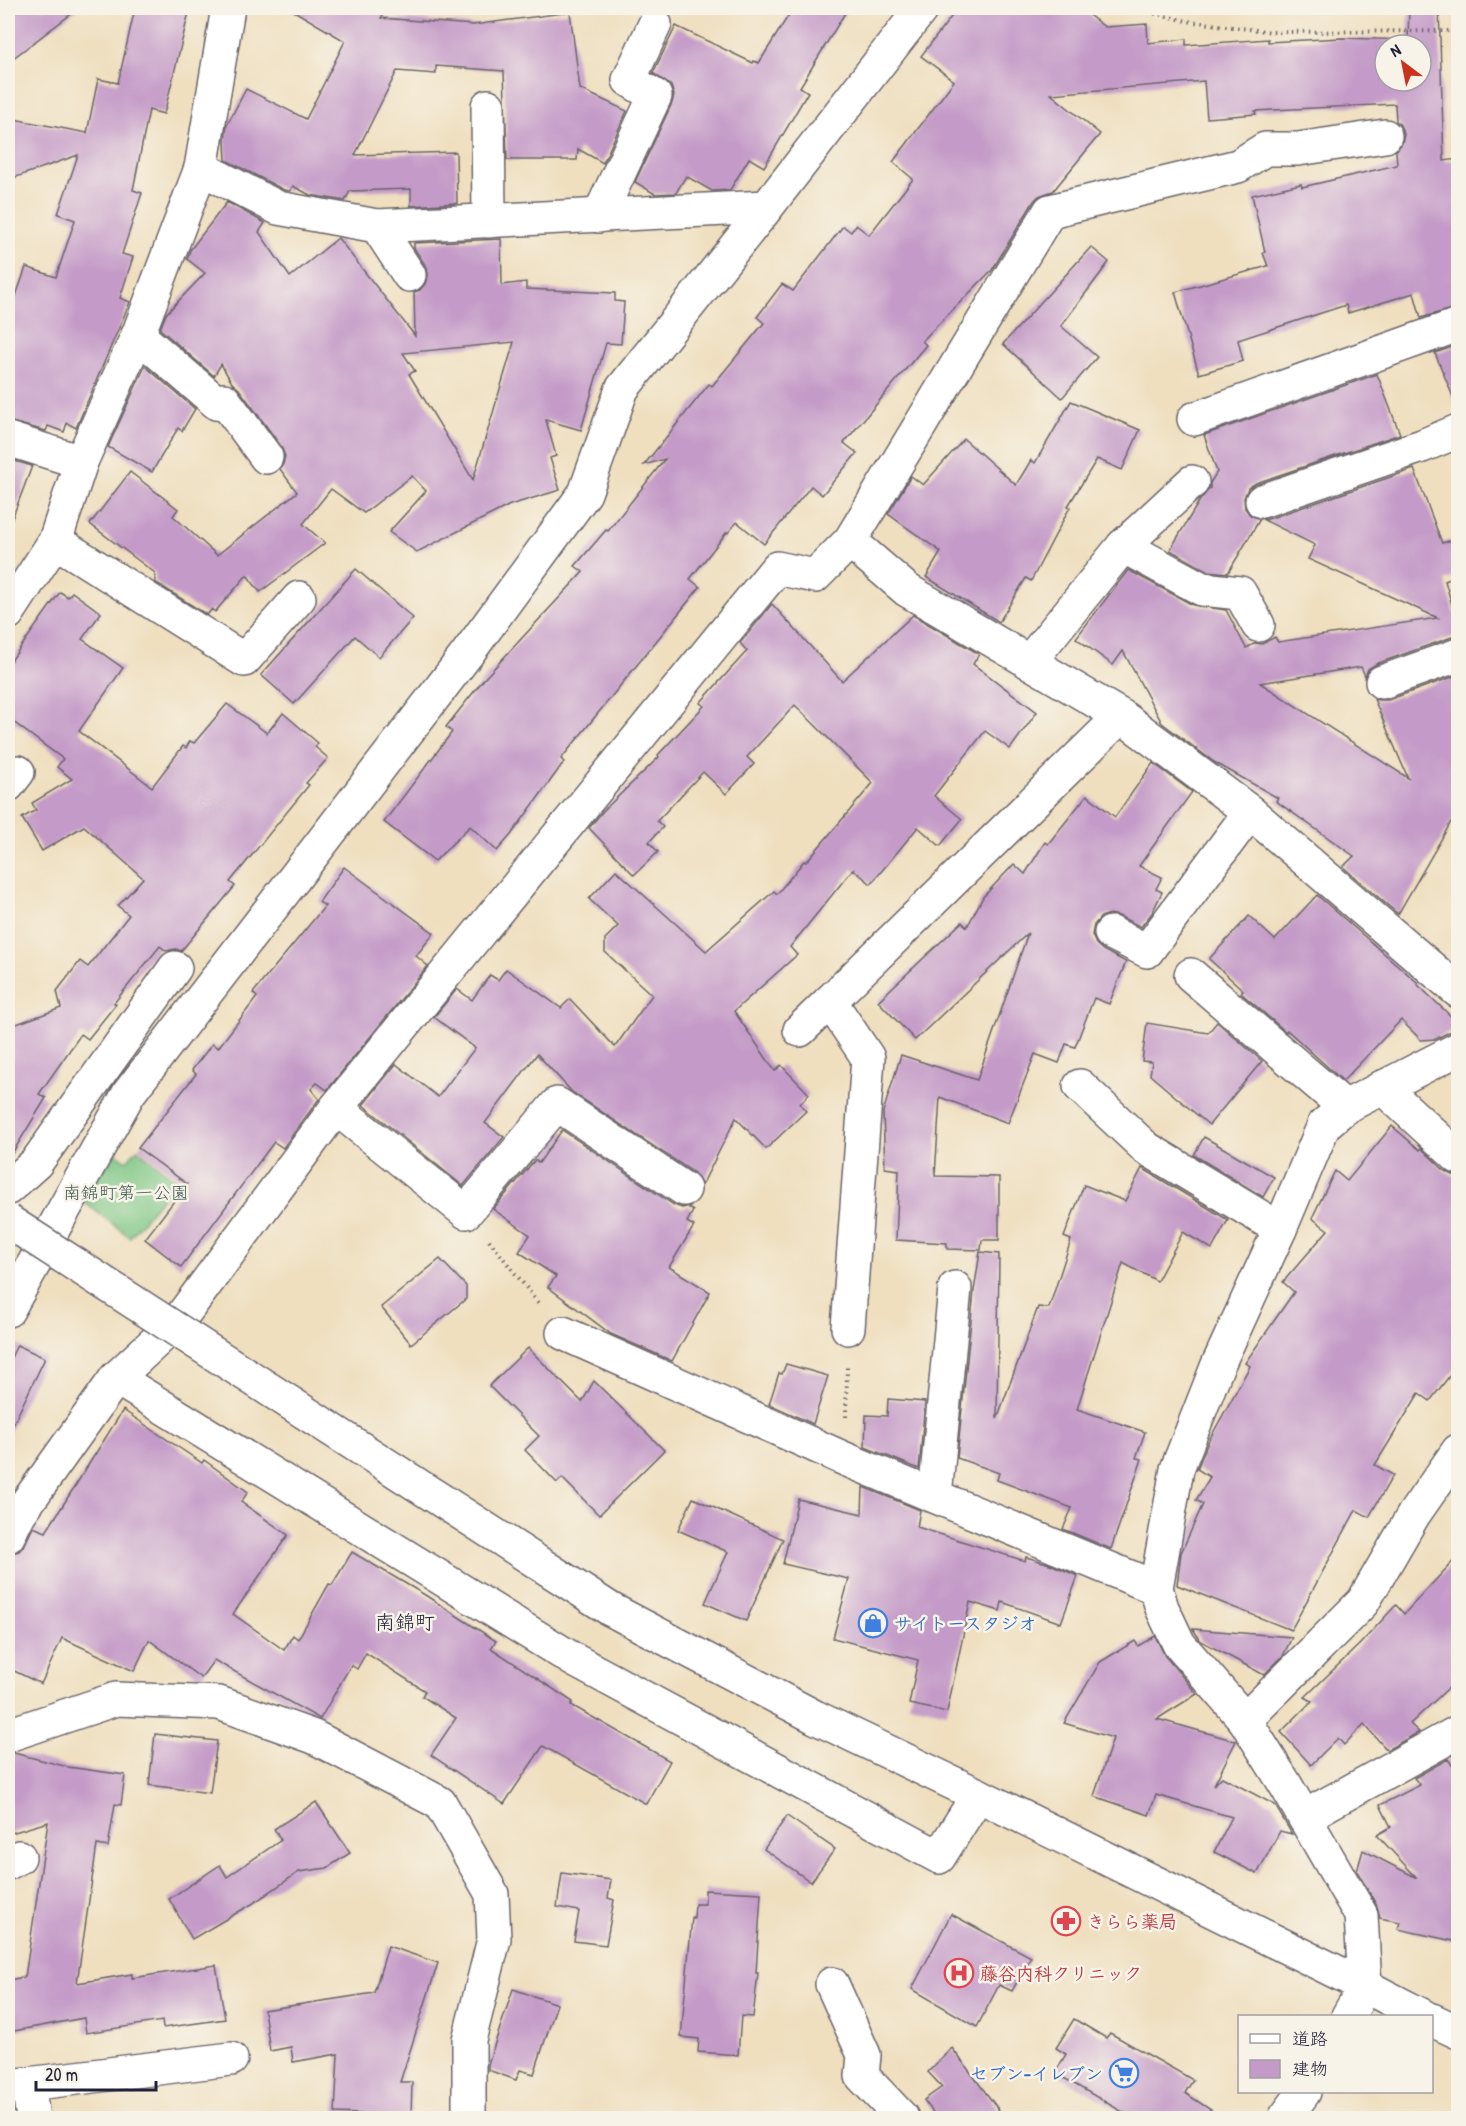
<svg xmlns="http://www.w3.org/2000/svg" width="1466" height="2126" font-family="'Patrick Hand','Klee One',sans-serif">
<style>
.green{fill:#7cc683;stroke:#4f745f;stroke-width:1.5}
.building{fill:#c49bc8;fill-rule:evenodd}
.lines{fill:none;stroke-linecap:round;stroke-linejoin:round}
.minor-casing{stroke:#6a6469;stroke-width:36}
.path{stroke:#6a6469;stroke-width:4;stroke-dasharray:1.5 4.5;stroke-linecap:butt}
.minor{stroke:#fff;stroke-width:33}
.minor-bridge-casing{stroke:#6a6469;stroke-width:36;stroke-linecap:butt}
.minor-bridge{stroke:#fff;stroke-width:33}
.labels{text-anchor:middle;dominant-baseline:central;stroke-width:5;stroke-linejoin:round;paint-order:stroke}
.park-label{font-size:18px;fill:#425b54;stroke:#f7f3e8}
.shop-label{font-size:18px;font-weight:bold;fill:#366cbe;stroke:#f7f3e8;text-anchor:start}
.health-label{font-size:18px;font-weight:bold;fill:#be3a42;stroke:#f7f3e8;text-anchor:start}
.neighbourhood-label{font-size:20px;fill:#22223b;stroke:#f7f3e8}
</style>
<rect width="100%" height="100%" fill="#f7f3e8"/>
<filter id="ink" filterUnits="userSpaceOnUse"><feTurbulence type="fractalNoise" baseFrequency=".0167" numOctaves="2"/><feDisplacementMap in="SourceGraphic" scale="12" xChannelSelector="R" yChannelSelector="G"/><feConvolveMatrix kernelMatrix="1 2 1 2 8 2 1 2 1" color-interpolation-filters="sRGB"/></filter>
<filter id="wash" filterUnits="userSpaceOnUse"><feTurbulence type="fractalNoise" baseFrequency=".008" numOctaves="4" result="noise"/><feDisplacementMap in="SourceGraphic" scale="24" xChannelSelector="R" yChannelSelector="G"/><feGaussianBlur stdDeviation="1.35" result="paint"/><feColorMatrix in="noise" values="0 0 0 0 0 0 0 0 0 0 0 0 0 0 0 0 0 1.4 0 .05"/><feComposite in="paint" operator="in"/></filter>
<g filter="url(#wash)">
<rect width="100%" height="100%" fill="#efdfbf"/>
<polygon class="green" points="137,1149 176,1180 130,1237 80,1199 116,1153 127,1161"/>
<g id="blocks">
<g class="building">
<polygon points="8,8 79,8 8,62"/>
<polygon points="135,8 190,8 164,114 149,110 133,190 142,193 122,254 133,257 120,298 130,302 76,428 67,423 64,432 48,426 46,431 8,421 8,319 26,267 56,277 75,220 58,214 78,155 8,180 8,118 87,133 98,79 118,83"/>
<polygon points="289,8 387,8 381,18 473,25 570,12 580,89 627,111 603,163 578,149 577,160 507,160 504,71 436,66 436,74 397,71 355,155 456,152 457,203 411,206 411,189 350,191 345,201 310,195 293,186 290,191 284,190 226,160 225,140 227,125 246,89 306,119 345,41"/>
<polygon points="793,8 848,8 800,87 808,92 764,167 749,158 730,190 712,191 686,176 676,193 655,194 635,182 672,103 674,95 671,86 653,73 676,26 753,63 754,61 759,63"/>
<path d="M958,8H1079L1105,27L1147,24L1148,43L1186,39V45L1268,39V42L1342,38L1408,40L1409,8H1439L1444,161L1458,159V307L1421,318L1414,293L1348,313L1346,305L1238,340L1243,361L1199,374L1175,292L1268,266L1263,253L1265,252L1252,195L1301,184L1302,187L1397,165L1396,151L1402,143L1404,134L1400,125L1396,121L1395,104L1255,111L1256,114L1207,118L1204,81L1051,94L1100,134L1053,191L1039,196L1034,201L992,270L922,341L926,345L844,443L857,453L822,495L811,486L764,544L737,522L728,533L727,532L690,579L700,587L561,759L564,762L511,835L497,851L470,826L435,861L384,822L452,732L446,727L484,679L583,572L575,566L606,530L608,531L665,459L644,465L709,384L712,386L764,323L757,317L782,284L793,291L843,226L851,232L856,225L869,235L913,179L893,162L954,81L921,56ZM1385,45H1421V81H1385Z"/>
<path d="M227,202L265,223L259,232L290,277L338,238L415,336L414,292L420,290L425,284L428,275L425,265L414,248V243L501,239L502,285L526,282V289L615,293V301L624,302L621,344L606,343L581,430L546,420L556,456L550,458L560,490L510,505L417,552L389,532L426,491L412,476L364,513L331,489L303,524L325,543L260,592L247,575L215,612L212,609L207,615L155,582V573L90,524L130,472L178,509L173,516L217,555L297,492L280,469L283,464L285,456L281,446L239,389L232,383L221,364L214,376L160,329L166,314L205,273L187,259L190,250ZM514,342L473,480L409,374L415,371L403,353Z"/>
<polygon points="1091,247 1109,262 1061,326 1097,357 1062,398 1003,344"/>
<polygon points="1458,345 1458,409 1435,353"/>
<polygon points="145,366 195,409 182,431 178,428 152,472 108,447"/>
<polygon points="1377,374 1400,434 1256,483 1248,488 1244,498 1245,508 1250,515 1260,519 1228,573 1208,571 1170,550 1200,500 1210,488 1210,483 1217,472 1204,435"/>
<polygon points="1071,401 1140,430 1122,470 1097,459 1068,506 1070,507 1031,581 1026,578 999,622 926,577 941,552 888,514 911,476 923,485 964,439 1016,485 1031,460 1035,463"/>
<polygon points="8,459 32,466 10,524 8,523"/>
<polygon points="1414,469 1442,543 1458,538 1458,575 1445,581 1455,615 1458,615 1458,637 1452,637 1376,664 1368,669 1365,676 1361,667 1260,683 1408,778 1374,699 1379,700 1388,700 1458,675 1458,810 1398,914 1343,867 1354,856 1276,801 1278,798 1214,762 1162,723 1123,651 1113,665 1076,638 1128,570 1193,605 1226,610 1246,648 1256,643 1262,644 1275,637 1278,642 1438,618 1308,559 1315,545 1262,519 1268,519"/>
<polygon points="356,569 413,618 379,657 355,636 294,704 261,675"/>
<polygon points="60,592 68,597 72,592 101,613 82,639 123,668 79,731 152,787 183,746 186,748 190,741 194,743 227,704 267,733 283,713 318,743 315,747 328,758 306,783 309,785 230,882 235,886 181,951 176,949 166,951 160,946 114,1003 116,1004 88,1039 81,1034 39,1094 46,1098 8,1160 8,1027 61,1008 57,991 80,961 88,967 129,915 118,906 143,878 84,826 42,851 22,818 36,810 32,803 72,779 57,767 63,759 8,718 8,665"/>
<polygon points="772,604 842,681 913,615 979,654 973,664 1037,712 1010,749 985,731 934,796 962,819 940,846 918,827 871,884 853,869 790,947 797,955 734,1011 775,1071 781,1065 809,1094 800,1104 806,1111 766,1149 736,1118 702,1185 694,1173 572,1092 537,1054 485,1123 504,1137 463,1186 363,1105 396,1064 438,1097 475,1048 434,1017 457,989 472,1000 490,975 498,980 506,969 561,1008 570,999 615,1047 652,995 605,952 605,939 618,926 589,899 616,870 706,951 774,891 777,894 804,861 806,862 873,783 795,705 747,757 754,764 726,794 703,772 657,821 663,827 649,842 658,852 634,875 589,828 603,811 659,757 658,755 704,706 700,703 747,651 740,643"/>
<polygon points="1153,763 1192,792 1139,866 1162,877 1156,889 1162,892 1152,913 1144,923 1141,927 1119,916 1110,914 1101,917 1094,925 1092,935 1096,944 1103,950 1126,962 1109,1004 1094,998 1075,1047 1066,1044 1059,1063 1035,1054 1008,1123 940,1097 935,1176 999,1177 999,1240 982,1240 981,1250 947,1249 947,1243 896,1240 899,1170 885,1168 883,1112 901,1055 977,1080 1028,933 915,1040 878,1001 962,922 967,927 983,897 1014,864 1025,874 1045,842 1048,844 1087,795 1115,817"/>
<polygon points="344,867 434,933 416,956 428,966 327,1090 317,1083 311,1089 319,1099 283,1148 274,1142 181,1267 145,1239 187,1184 138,1148 196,1074 192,1070 212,1044 218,1048 257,997 253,993 325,906 319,902"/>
<polygon points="1317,895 1418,983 1417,984 1458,1023 1458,1030 1449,1032 1436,1039 1421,1040 1401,1020 1343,1081 1287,1030 1286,1032 1241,993 1243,990 1209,959 1249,916 1275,940"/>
<polygon points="1217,1022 1262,1061 1209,1125 1150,1075 1152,1062 1142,1061 1147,1023 1208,1033"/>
<polygon points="1392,1126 1420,1150 1421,1148 1445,1171 1453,1175 1458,1175 1458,1365 1430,1401 1419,1393 1375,1465 1393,1475 1369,1517 1356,1510 1291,1630 1177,1585 1181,1553 1203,1504 1196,1500 1210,1477 1197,1469 1208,1442 1250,1366 1245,1363 1294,1292 1283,1282 1328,1230 1312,1218 1335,1171 1347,1181"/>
<polygon points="562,1130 674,1205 682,1208 690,1206 689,1208 693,1211 687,1222 694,1226 669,1267 710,1292 672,1361 611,1334 548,1287 556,1276 519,1252 530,1235 493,1209 535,1160 539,1163"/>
<polygon points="1204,1137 1274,1177 1263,1197 1194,1155"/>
<polygon points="1142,1168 1228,1220 1212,1249 1183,1232 1157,1281 1123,1263 1077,1409 1145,1432 1136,1458 1142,1459 1111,1549 1063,1529 1072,1508 997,1480 999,1473 957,1458 974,1291 980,1252 999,1254 997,1419 1038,1307 1049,1308 1071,1240 1064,1237 1084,1185 1125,1201"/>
<polygon points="440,1259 466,1286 466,1299 411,1344 381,1307"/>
<polygon points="17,1345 45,1358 8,1435 8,1364"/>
<polygon points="528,1348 582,1402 594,1381 664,1450 599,1515 562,1478 557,1483 525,1450 539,1436 489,1386"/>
<polygon points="786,1364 828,1376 813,1424 769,1404 779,1373 782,1374"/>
<polygon points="888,1399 925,1402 919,1469 865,1447 866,1415 887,1416"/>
<polygon points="123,1410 202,1463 204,1460 248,1492 241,1502 288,1535 233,1614 284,1650 293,1635 298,1639 329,1584 332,1585 352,1552 425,1595 496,1641 491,1648 573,1702 571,1705 670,1761 646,1804 543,1746 504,1804 431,1755 456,1718 422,1696 425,1691 366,1653 357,1669 351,1665 320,1719 214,1660 201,1678 149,1640 134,1671 62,1638 41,1684 8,1668 8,1554 19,1551 25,1544 33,1527 46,1532"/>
<polygon points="863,1487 920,1510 917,1527 1025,1561 1026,1557 1050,1564 1078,1576 1061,1623 1002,1602 1000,1611 970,1602 947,1712 909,1704 918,1660 833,1638 849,1579 783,1564 798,1499 862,1514"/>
<polygon points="693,1498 783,1539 746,1621 705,1603 728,1552 678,1530"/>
<polygon points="1458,1556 1458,1679 1410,1724 1419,1732 1387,1750 1364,1724 1344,1745 1338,1738 1311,1765 1281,1732 1312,1701 1305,1697 1360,1644 1396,1605 1404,1614"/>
<polygon points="1193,1629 1292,1637 1283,1656 1264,1675 1201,1641"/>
<polygon points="1155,1636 1165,1656 1197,1694 1157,1719 1236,1741 1214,1785 1222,1777 1275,1805 1292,1834 1280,1831 1257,1874 1214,1852 1232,1817 1156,1795 1149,1815 1094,1796 1113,1738 1064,1723 1100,1662 1135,1641 1138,1646"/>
<polygon points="155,1734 217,1741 210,1793 149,1785"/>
<polygon points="8,1753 14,1753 68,1767 125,1775 121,1805 115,1804 108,1847 97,1845 77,1983 132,1974 132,1978 216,1965 225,2019 163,2028 162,2021 86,2033 84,2018 8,2032 8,1980 25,1977 48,1822 8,1834"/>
<polygon points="1448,1759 1454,1768 1458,1765 1458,1942 1398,1929 1400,1922 1380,1918 1377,1906 1357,1871 1363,1850 1417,1878 1377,1835 1391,1827 1380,1805 1420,1785 1414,1778"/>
<polygon points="316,1802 350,1853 327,1868 299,1872 252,1904 192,1939 169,1899 220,1865 227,1877 281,1840 274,1829"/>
<polygon points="787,1816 835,1849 811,1882 764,1849"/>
<polygon points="562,1873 611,1880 608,1898 614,1900 606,1945 574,1941 579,1911 557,1907"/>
<polygon points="705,1890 761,1893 756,1973 758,1973 753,2017 741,2016 738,2055 698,2052 699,2039 681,2037 692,1917 694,1918 695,1904 705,1904"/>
<polygon points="951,1914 1031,1957 1012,1991 999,1985 977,2027 912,1989"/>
<polygon points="388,1946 438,1963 400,2082 412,2082 411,2118 361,2118 361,2114 335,2113 338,2054 293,2062 291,2047 270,2051 264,2010 374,1993"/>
<polygon points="513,1989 557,2004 534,2074 520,2070 516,2080 488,2070 488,2064"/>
<polygon points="1074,2019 1106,2038 1110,2033 1193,2080 1185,2093 1223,2118 1133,2118 1055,2073 1066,2054 1056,2048"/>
<polygon points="952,2048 967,2068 1005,2118 937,2118 924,2100 942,2087 928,2072"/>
</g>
</g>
</g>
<g filter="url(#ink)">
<use href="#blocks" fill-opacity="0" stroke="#6a6469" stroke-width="1.5"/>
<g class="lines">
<g class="minor-casing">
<g id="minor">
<polyline points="488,106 489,221"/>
<polyline points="201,168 278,208 377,226 767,207"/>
<polyline points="599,216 655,96 629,80 655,24"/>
<polyline points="377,226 409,275"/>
<polyline points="138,335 217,403 224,400 266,457"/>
<polyline points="1194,419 1458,325"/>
<polyline points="8,439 81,462"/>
<polyline points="1262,501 1422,446 1458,431"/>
<polyline points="55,541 244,660 299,598"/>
<polyline points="850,541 907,590 1121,716 1250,812 1458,991"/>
<polyline points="1123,546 1192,482"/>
<polyline points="8,613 55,541 81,462 138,335 201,168 228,8"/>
<polyline points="1029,662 1123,546 1202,589 1240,593 1258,625"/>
<polyline points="1382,682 1458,655"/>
<polyline points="8,785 18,772"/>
<polyline points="1111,933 1147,951 1250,812"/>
<polyline points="1191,975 1345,1107"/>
<polyline points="800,1030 830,1001"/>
<polyline points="1080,1086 1146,1148 1280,1229"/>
<polyline points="1382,1087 1458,1157"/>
<polyline points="336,1108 179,1320 116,1378 574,1660 939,1857 978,1795"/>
<polyline points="8,1188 36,1163 175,968"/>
<polyline points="684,1189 557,1104 466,1212 336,1108 777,568 815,576 850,541 1050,211 1238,166 1265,149 1298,149 1385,136"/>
<polyline points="8,1310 129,1093 467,654 585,493 622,389 767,207 922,8"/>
<polyline points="848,1328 868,1058 830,1001 1121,716"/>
<polyline points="563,1333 845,1459 1156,1588"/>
<polyline points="935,1496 955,1288"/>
<polyline points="8,1536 19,1514 116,1378"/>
<polyline points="610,1609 815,1717 978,1795 1365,1986 1423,2016"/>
<polyline points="1245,1720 1363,1602 1414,1514 1458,1451"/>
<polyline points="8,1735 116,1699 219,1703 314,1737 440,1803 492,1894 494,1939 469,2040 469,2118"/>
<polyline points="1304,1817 1458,1732"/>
<polyline points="8,1863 19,1857"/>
<polyline points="832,1984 864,2055 862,2076 902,2118"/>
<polyline points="1348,2016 1365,1986 1361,1915 1285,1784 1245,1720 1179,1644 1162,1608 1156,1588 1177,1469 1217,1367 1280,1229 1324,1125 1345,1107 1458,1049"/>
<polyline points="1432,2020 1458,2032"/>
<polyline points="28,2084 231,2059"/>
<polyline points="8,2086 28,2084 33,2118"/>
<polyline points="1285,2118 1304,2092"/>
</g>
</g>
<g class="path">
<polyline points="1131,8 1187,21 1272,32 1458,31"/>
<polyline points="489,1240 540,1305"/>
<polyline points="846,1417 847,1365"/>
</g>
<use href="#minor" class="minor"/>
<g class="minor-bridge-casing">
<polyline id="minor-bridge" points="8,1221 610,1609"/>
</g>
<use href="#minor-bridge" class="minor-bridge"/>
</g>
</g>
<defs>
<g id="shop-ring" transform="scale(1.5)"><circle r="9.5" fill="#f7f3e8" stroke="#3f7fe0" stroke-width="1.5"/><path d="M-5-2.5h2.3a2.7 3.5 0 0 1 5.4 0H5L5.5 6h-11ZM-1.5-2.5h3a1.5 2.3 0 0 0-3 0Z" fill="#3f7fe0"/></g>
<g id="pharmacy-ring" transform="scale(1.5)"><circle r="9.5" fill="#f7f3e8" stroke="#e0444e" stroke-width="1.5"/><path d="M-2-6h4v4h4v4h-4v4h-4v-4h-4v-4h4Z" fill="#e0444e"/></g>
<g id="hospital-ring" transform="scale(1.5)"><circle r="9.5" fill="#f7f3e8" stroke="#e0444e" stroke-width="1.5"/><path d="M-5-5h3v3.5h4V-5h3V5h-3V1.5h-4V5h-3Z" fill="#e0444e"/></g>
<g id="supermarket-ring" transform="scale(1.5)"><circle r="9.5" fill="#f7f3e8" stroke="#3f7fe0" stroke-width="1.5"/><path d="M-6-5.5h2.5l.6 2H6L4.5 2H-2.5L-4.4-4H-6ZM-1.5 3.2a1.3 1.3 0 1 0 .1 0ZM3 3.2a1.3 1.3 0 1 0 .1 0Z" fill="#3f7fe0"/></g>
</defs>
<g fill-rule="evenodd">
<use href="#shop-ring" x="873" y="1623"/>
<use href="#pharmacy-ring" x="1066" y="1921"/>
<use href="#hospital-ring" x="959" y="1973"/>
<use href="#supermarket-ring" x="1124" y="2073"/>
</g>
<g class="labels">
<g class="park-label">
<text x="126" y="1192">南錦町第一公園</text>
</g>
<g class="shop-label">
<text x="894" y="1623">サイトースタジオ</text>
<text x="1103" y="2073" text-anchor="end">セブン-イレブン</text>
</g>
<g class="health-label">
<text x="1087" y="1921">きらら薬局</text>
<text x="980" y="1973">藤谷内科クリニック</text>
</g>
<g class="neighbourhood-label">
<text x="405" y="1621">南錦町</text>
</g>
</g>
<rect width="1466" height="2126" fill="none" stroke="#f7f3e8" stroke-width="30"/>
<rect x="1238" y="2015" width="195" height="78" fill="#f7f3e8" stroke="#a29fa3" stroke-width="1.5"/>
<rect x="1250" y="2034" width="30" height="9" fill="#ffffff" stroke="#a29fa3" stroke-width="1.5"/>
<text x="1292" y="2045" font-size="18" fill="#22223b">道路</text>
<rect x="1250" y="2060" width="30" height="18" fill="#c49bc8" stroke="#a29fa3" stroke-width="1.5"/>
<text x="1292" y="2075" font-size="18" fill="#22223b">建物</text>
<g transform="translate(1403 63) rotate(328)"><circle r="28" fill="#f7f3e8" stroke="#a29fa3" stroke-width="1.5"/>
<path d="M0-4.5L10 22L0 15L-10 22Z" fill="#c8321e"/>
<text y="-9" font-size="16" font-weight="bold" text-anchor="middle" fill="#22223b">N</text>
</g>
<path d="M36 2081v9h120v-9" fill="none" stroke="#22223b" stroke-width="3"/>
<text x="45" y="2081" font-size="18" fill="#22223b" stroke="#f7f3e8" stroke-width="4.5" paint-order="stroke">20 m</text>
</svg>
